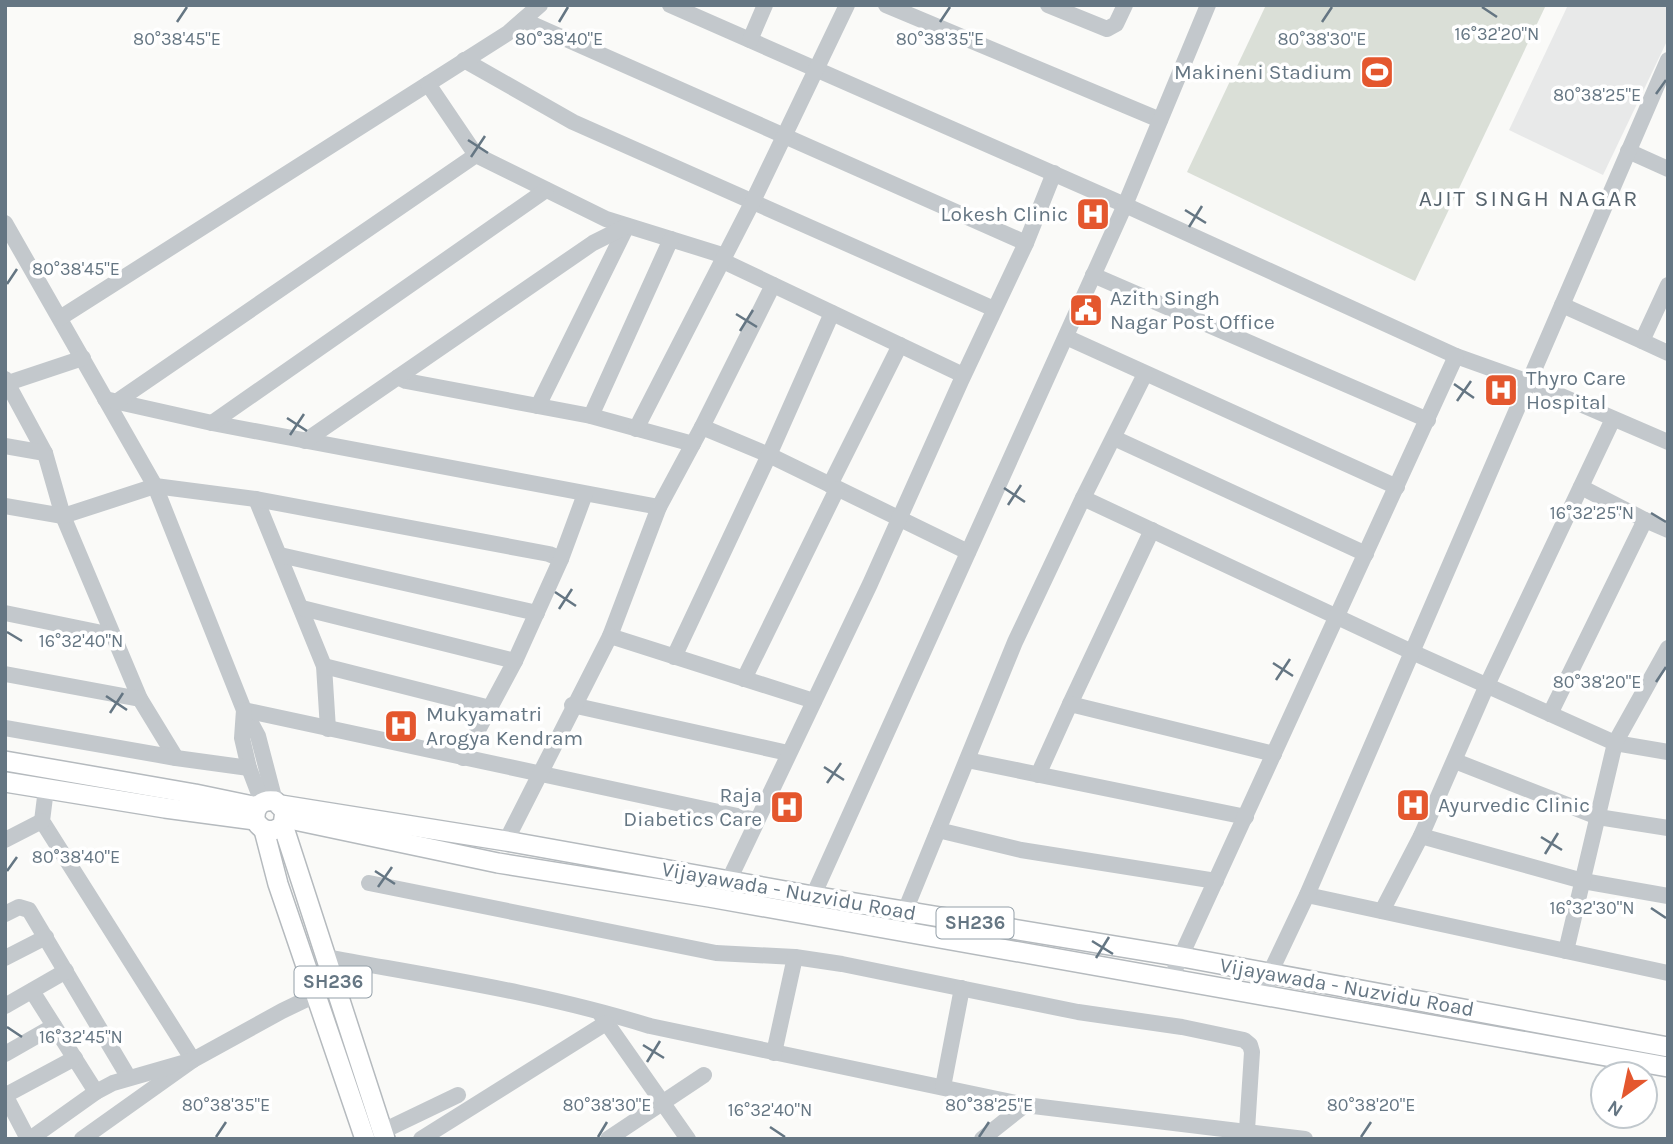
<svg xmlns="http://www.w3.org/2000/svg" width="1673" height="1144" font-family="Karla,sans-serif">
<style>
.built{fill:#e8e9e9}
.green{fill:#dadfd7}
.lines{fill:none;stroke-linecap:round;stroke-linejoin:round}
.major-casing{stroke:#b5babe;stroke-width:22}
.minor{stroke:#c3c8cc;stroke-width:16}
.major{stroke:#fff;stroke-width:19}
.ticks{fill:none;stroke:#657683;stroke-width:2.5}
.labels{text-anchor:middle;dominant-baseline:central;stroke-width:7;stroke-linejoin:round;paint-order:stroke}
.shield{fill:#fff;stroke:#939fa8;stroke-width:2}
.shield-label{font-size:19px;font-weight:bold;fill:#657683}
.poi-label{font-size:21px;fill:#657683;stroke:#fff;text-anchor:start}
.street-label{font-size:21px;fill:#657683;stroke:#fff}
.neighbourhood-label{font-size:23px;letter-spacing:2px;fill:#57646e;stroke:#fff}
.ticks-label{font-size:18px;text-anchor:middle;fill:#657683;stroke:#fff;stroke-width:7;stroke-linejoin:round;paint-order:stroke}
</style>
<rect width="100%" height="100%" fill="#fafaf8"/>
<polygon class="built" points="1568,5 1668,5 1668,39 1603,175 1509,130"/>
<polygon class="green" points="1266,5 1546,5 1415,281 1187,172"/>
<g class="lines">
<g class="major-casing">
<g id="major">
<polyline points="5,761 195,794 257,807"/>
<polyline points="5,782 165,808 255,820"/>
<polyline points="281,805 506,841 813,896 1182,957 1668,1047"/>
<polyline points="285,818 498,863 709,897 1668,1067"/>
<path d="M283,825C272,834 262,832 255,820C254,806 262,799 275,801L285,811L283,825L385,1139"/>
<polyline points="264,830 278,884 365,1139"/>
</g>
</g>
<g class="minor">
<polyline points="670,5 1125,205 1456,356 1529,382 1668,442"/>
<polyline points="886,5 1160,120"/>
<polyline points="1048,5 1107,29 1116,24 1125,5"/>
<polyline points="523,20 1026,243"/>
<polyline points="750,40 765,5"/>
<polyline points="464,60 573,122 994,309"/>
<polyline points="1628,151 1668,169"/>
<polyline points="476,155 606,219 725,256"/>
<polyline points="5,223 155,486 244,710 258,736 275,801"/>
<polyline points="723,261 963,375"/>
<polyline points="1093,275 1428,420"/>
<polyline points="1668,285 1642,341 1668,353"/>
<polyline points="1562,305 1642,341"/>
<polyline points="60,318 508,33 540,5"/>
<polyline points="1066,337 1397,487"/>
<polyline points="398,377 406,381 591,416 693,444"/>
<polyline points="5,379 45,453 63,516 140,699 176,758"/>
<polyline points="5,384 83,358"/>
<polyline points="105,399 212,423 659,507 702,427 773,285"/>
<polyline points="116,402 476,155 428,84"/>
<polyline points="538,406 627,226"/>
<polyline points="591,416 671,239"/>
<polyline points="212,423 546,190"/>
<polyline points="702,427 769,455 968,552"/>
<polyline points="636,429 753,201 847,5"/>
<polyline points="1114,438 1366,554"/>
<polyline points="305,441 593,243 627,226"/>
<polyline points="5,446 45,453"/>
<polyline points="830,485 900,345"/>
<polyline points="1083,498 1145,374"/>
<polyline points="256,499 324,666 328,729"/>
<polyline points="5,506 63,516 155,486 256,499 549,554 561,559"/>
<polyline points="1645,520 1668,530"/>
<polyline points="280,555 537,613"/>
<polyline points="302,608 515,661 463,758"/>
<polyline points="5,613 112,635"/>
<polyline points="610,636 659,507"/>
<polyline points="674,657 769,455 832,313"/>
<polyline points="515,661 561,559 585,494"/>
<polyline points="324,666 490,708"/>
<polyline points="5,674 140,699"/>
<polyline points="744,679 837,489"/>
<polyline points="1070,704 1152,530"/>
<polyline points="572,705 788,753"/>
<polyline points="244,710 756,820"/>
<polyline points="244,710 242,738 249,768 262,802"/>
<polyline points="1550,714 1645,520 1581,487"/>
<polyline points="5,728 176,758 249,768"/>
<polyline points="967,760 1246,817"/>
<polyline points="1455,761 1598,817 1668,828"/>
<polyline points="1038,775 1070,704 1274,754"/>
<polyline points="46,789 42,821 193,1060 82,1139"/>
<polyline points="938,830 1021,850 1216,881"/>
<polyline points="1421,836 1583,881 1668,896"/>
<polyline points="5,840 42,821"/>
<polyline points="506,841 610,636 814,701"/>
<polyline points="729,880 870,584 961,381 1026,243 1054,173"/>
<polyline points="369,883 716,953 795,957 842,964 1078,1012 1182,1027 1244,1040 1250,1045 1252,1052 1247,1130"/>
<polyline points="1307,895 1668,973"/>
<polyline points="813,896 1125,205 1208,5"/>
<polyline points="905,911 1015,642 1083,498 1412,652 1615,743 1668,752"/>
<polyline points="1382,911 1421,836 1487,685 1613,419"/>
<polyline points="5,914 19,907 29,910 129,1078"/>
<polyline points="1566,951 1615,743 1668,648"/>
<path d="M326,957C435,977 544,993 650,1026L1025,1105L1305,1139"/>
<polyline points="5,958 46,937"/>
<polyline points="1171,978 1456,356"/>
<polyline points="32,991 96,1092"/>
<polyline points="1265,995 1270,973 1307,895 1668,60"/>
<polyline points="5,1006 66,971"/>
<polyline points="601,1015 688,1139"/>
<polyline points="774,1053 795,957"/>
<polyline points="5,1054 54,1026"/>
<polyline points="943,1087 962,988"/>
<polyline points="5,1095 28,1139"/>
<polyline points="6,1095 75,1058"/>
<polyline points="383,1131 458,1095"/>
<polyline points="30,1139 96,1092 113,1083 193,1060 282,1011 334,986"/>
<polyline points="421,1139 606,1023"/>
<polyline points="608,1139 704,1075"/>
<polyline points="982,1139 1025,1105"/>
</g>
<use href="#major" class="major"/>
</g>
<path class="ticks" d="M1482,7L1497,17M177,22L187,7M559,22L568,7M940,22L950,7M1322,22L1332,7M1656,94L1666,80M468,140L488,153M471,157L485,136M1185,210L1206,223M1189,227L1202,206M7,284L17,269M736,314L757,327M740,331L753,310M1454,384L1474,398M1457,401L1471,381M287,418L307,431M290,435L304,414M1004,488L1025,502M1008,505L1021,485M1651,513L1666,522M555,592L576,606M559,609L572,589M7,632L22,641M1273,663L1293,676M1276,680L1290,659M1656,682L1666,667M106,696L127,710M110,713L123,693M824,767L844,780M827,783L841,763M1541,837L1562,850M1545,854L1558,833M7,871L17,857M375,871L395,884M378,887L392,867M1651,908L1666,918M1092,941L1113,954M1096,958L1109,937M7,1027L22,1037M643,1045L664,1058M647,1062L660,1041M770,1127L785,1137M216,1137L226,1122M598,1137L607,1122M979,1137L989,1122M1361,1137L1371,1122"/>
<defs>
<g id="stadium-square" transform="scale(1.75)"><rect x="-9" y="-9" width="18" height="18" rx="4" fill="#e4572e" stroke="#fff"/><path d="M0-5a6.5 5 0 1 0 0 10a6.5 5 0 1 0 0-10ZM-3.5-1.8h7v3.6h-7Z" fill="#fff"/></g>
<g id="hospital-square" transform="scale(1.75)"><rect x="-9" y="-9" width="18" height="18" rx="4" fill="#e4572e" stroke="#fff"/><path d="M-5-5h3v3.5h4V-5h3V5h-3V1.5h-4V5h-3Z" fill="#fff"/></g>
<g id="civic-square" transform="scale(1.75)"><rect x="-9" y="-9" width="18" height="18" rx="4" fill="#e4572e" stroke="#fff"/><path d="M-.6-6.5H3V-4.5H.6V-3L4-1V1h2V6H-6V1h2V-1L-.6-3ZM-1.2 2.5V6h2.4V2.5Z" fill="#fff"/></g>
</defs>
<g fill-rule="evenodd">
<use href="#stadium-square" x="1377" y="72"/>
<use href="#hospital-square" x="1093" y="214"/>
<use href="#civic-square" x="1086" y="310"/>
<use href="#hospital-square" x="1501" y="390"/>
<use href="#hospital-square" x="401" y="726"/>
<use href="#hospital-square" x="1413" y="805"/>
<use href="#hospital-square" x="787" y="807"/>
</g>
<g class="labels">
<g class="shield">
<rect x="936.5" y="907.5" width="77" height="31" rx="5"/>
<rect x="294.5" y="966.5" width="77" height="31" rx="5"/>
</g>
<g class="shield-label">
<text x="975" y="923">SH236</text>
<text x="333" y="982">SH236</text>
</g>
<g class="poi-label">
<text x="1352" y="72" text-anchor="end">Makineni Stadium</text>
<text x="1068" y="214" text-anchor="end">Lokesh Clinic</text>
<text x="1110" y="298">Azith Singh<tspan x="1110" dy="24">Nagar Post Office</tspan></text>
<text x="1526" y="378">Thyro Care<tspan x="1526" dy="24">Hospital</tspan></text>
<text x="426" y="714">Mukyamatri<tspan x="426" dy="24">Arogya Kendram</tspan></text>
<text x="762" y="795" text-anchor="end">Raja<tspan x="762" dy="24">Diabetics Care</tspan></text>
<text x="1438" y="805">Ayurvedic Clinic</text>
</g>
<g class="street-label">
<text transform="translate(789 891) rotate(10)">Vijayawada - Nuzvidu Road</text>
<text transform="translate(1347 987) rotate(10)">Vijayawada - Nuzvidu Road</text>
</g>
<g class="neighbourhood-label">
<text x="1529" y="198">AJIT SINGH NAGAR</text>
</g>
</g>
<g class="ticks-label">
<text x="1497" y="40">16°32'20"N</text>
<text x="177" y="45">80°38'45"E</text>
<text x="559" y="45">80°38'40"E</text>
<text x="940" y="45">80°38'35"E</text>
<text x="1322" y="45">80°38'30"E</text>
<text x="1597" y="101">80°38'25"E</text>
<text x="76" y="275">80°38'45"E</text>
<text x="1592" y="519">16°32'25"N</text>
<text x="81" y="647">16°32'40"N</text>
<text x="1597" y="688">80°38'20"E</text>
<text x="76" y="863">80°38'40"E</text>
<text x="1592" y="914">16°32'30"N</text>
<text x="81" y="1043">16°32'45"N</text>
<text x="226" y="1111">80°38'35"E</text>
<text x="607" y="1111">80°38'30"E</text>
<text x="989" y="1111">80°38'25"E</text>
<text x="1371" y="1111">80°38'20"E</text>
<text x="770" y="1116">16°32'40"N</text>
</g>
<rect width="1673" height="1144" fill="none" stroke="#657683" stroke-width="14"/>
<g transform="translate(1624 1095) rotate(213)"><circle r="33" fill="#ffffff" stroke="#c1c8cd" stroke-width="2"/>
<path d="M0-5L12 26L0 18L-12 26Z" fill="#e4572e"/>
<text y="-10" font-size="19" font-weight="bold" text-anchor="middle" fill="#657683">N</text>
</g>
</svg>
